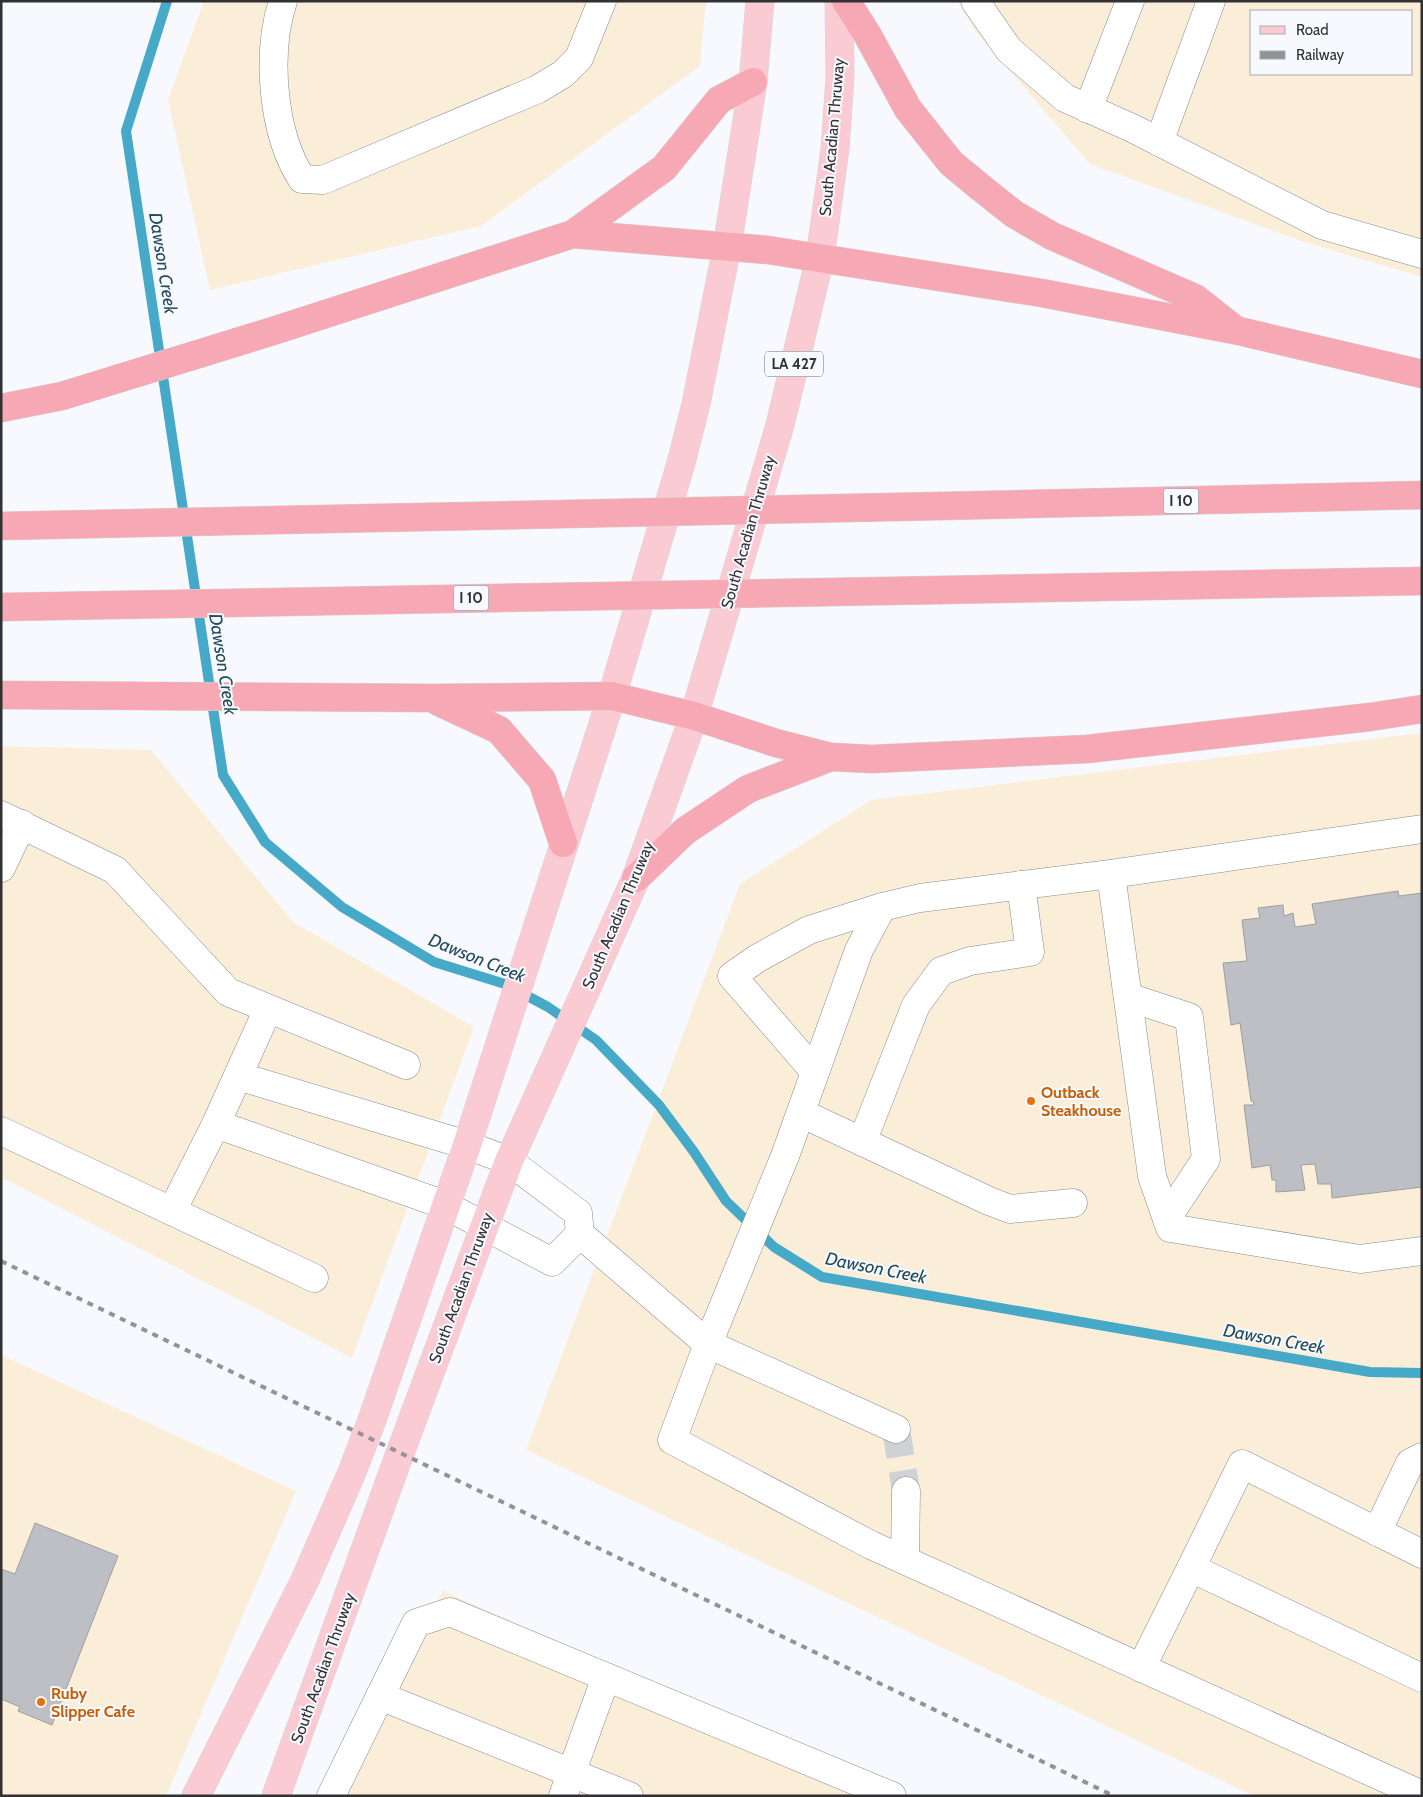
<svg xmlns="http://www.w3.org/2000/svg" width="1423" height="1797" font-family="Cabin,sans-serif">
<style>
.commercial{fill:#faeed9;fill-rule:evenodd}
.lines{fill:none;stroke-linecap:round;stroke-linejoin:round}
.stream{stroke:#46a9c8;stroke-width:10}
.building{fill:#bebfc4;stroke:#9d9ea3}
.minor-tunnel{stroke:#d0d1d5;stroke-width:28;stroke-dasharray:28 14;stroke-linecap:butt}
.minor-casing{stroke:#898a8f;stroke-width:29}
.major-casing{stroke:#d6d6d6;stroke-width:29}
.highway-casing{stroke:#d6d6d6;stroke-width:29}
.minor{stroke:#fff;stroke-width:28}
.major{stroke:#facbd3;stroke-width:28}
.highway{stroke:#f7a8b5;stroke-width:28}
.rail{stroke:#939397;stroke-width:4;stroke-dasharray:6 6;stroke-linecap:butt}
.highway-bridge-casing{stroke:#d6d6d6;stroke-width:29;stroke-linecap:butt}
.highway-bridge{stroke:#f7a8b5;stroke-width:28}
.food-dot{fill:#e8710a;stroke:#f8f9fe;stroke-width:2}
.labels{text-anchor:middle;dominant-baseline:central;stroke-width:4;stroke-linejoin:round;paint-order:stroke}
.shield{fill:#f8f9fe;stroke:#6d6d70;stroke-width:1}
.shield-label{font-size:15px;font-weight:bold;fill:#313133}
.street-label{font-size:16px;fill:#313133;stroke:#f8f9fe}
.food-label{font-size:16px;font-weight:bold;fill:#c56008;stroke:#f8f9fe;text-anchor:start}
.water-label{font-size:18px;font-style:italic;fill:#214c59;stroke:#f8f9fe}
</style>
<rect width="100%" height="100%" fill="#f8f9fe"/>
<g class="commercial">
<polygon points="204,1 706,1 700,66 481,226 210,290 168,100"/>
<path d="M957,1H1422V277L1304,242L1090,164L976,32ZM1252,11H1412V74H1252Z"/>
<polygon points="1422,733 1422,1796 1254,1796 526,1450 740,884 871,800"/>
<polygon points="1,746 151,750 293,922 474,1027 352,1358 1,1177"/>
<polygon points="1,1355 296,1491 166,1796 1,1796"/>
<polygon points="443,1591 912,1796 319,1796"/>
</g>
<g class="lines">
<polyline class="stream" points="167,1 126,131 223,775 265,842 342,907 434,962 505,984 548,1007 596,1040 659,1105 694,1152 726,1201 774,1247 822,1277 1370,1372 1422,1373"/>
</g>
<g class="building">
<polygon points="1398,891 1399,896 1422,893 1422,1187 1332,1198 1331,1184 1318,1184 1315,1164 1301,1165 1305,1190 1276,1192 1276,1180 1272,1180 1270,1165 1252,1168 1244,1105 1254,1105 1253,1101 1251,1101 1240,1023 1231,1025 1223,963 1247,961 1242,920 1260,918 1258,908 1283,905 1284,916 1293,913 1295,927 1316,924 1312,904"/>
<polygon points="35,1523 118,1556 52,1725 18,1711 20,1707 1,1699 1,1569 15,1574"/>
</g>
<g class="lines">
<polyline class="minor-tunnel" points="896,1429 906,1491"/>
<g class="minor-casing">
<g id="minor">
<path d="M283,1C266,53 272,133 302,179L323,180L538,89L563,74L579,58L602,1"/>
<polyline points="975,1 1009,50 1065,98 1132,128 1322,225 1422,254"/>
<polyline points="1088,109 1130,1"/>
<polyline points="1159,142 1211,1"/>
<polyline points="1,815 115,870 228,992 406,1065"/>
<polyline points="1,868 22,824"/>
<polyline points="1111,874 1152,1176 1170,1228 1360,1259 1422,1251"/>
<polyline points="1128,997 1189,1017 1206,1159 1167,1218"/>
<polyline points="815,1072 732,976 758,958 809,930 882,907"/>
<polyline points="238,1076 467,1145 509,1161 578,1213 580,1234 708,1344 672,1440 871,1545 1422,1795"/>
<polyline points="801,1113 989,1201 1010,1209 1073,1203"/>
<polyline points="216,1124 445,1205 552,1262 580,1234"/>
<polyline points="1,1131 314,1278"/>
<polyline points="862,1142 916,1005 941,971 970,961 1030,952 1021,885"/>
<polyline points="172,1211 216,1124 268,1009"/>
<polyline points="896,1429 708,1344 785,1156 859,950 882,907 920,898 1111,874 1422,829"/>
<polyline points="1377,1532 1410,1463 1422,1457"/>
<polyline points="905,1560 906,1491"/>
<polyline points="1191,1568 1242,1464 1422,1554"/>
<polyline points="1141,1668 1191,1568 1422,1678"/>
<polyline points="380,1696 629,1796"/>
<polyline points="331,1796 416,1623 450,1612 892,1796"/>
<polyline points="563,1796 606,1677"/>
</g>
</g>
<g class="major-casing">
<g id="major">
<polyline points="196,1796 305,1580 352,1472 372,1420 467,1145 612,696 681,463 696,404 727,247 753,82 760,1"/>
<polyline points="276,1796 400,1453 509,1161 636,878 694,716 780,425 820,258 835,149 840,77 839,1"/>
</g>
</g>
<g class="highway-casing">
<g id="highway">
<polyline points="846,1 867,34 908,109 951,163 980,187 1014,214 1052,236 1195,298 1233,328"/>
<polyline points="573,234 664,168 719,100 753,82"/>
<polyline points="1,408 62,396 273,331 573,234 768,250 1042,293 1239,331 1422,374"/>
<polyline points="941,506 1422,495"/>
<polyline points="942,590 1422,581"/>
<polyline points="1,695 431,698 612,696 694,716 776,743 831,757 872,759 1087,749 1370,717 1422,709"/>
<polyline points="437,701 499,730 542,780 563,843"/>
<polyline points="636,878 685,831 748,789 831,757"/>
</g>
</g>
<use href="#minor" class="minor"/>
<use href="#major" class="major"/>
<use href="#highway" class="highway"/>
<polyline class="rail" points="1,1261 1114,1796"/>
<g class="highway-bridge-casing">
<g id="highway-bridge">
<polyline points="1,526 941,506"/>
<polyline points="1,607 942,590"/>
</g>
</g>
<use href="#highway-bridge" class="highway-bridge"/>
</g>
<g class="food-dot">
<circle cx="1031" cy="1101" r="5"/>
<circle cx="41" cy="1702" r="5"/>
</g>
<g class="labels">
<g class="shield">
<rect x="765" y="351.5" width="58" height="25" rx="4"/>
<rect x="1163.5" y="488.5" width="35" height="25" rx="4"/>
<rect x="453.5" y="585.5" width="35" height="25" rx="4"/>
</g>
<g class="shield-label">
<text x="794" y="364">LA 427</text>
<text x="1181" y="501">I 10</text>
<text x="471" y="598">I 10</text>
</g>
<g class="street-label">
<text transform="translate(832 137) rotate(-85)">South Acadian Thruway</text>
<text transform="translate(748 532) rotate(-74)">South Acadian Thruway</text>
<text transform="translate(618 915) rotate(-67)">South Acadian Thruway</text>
<text transform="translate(461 1288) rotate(-70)">South Acadian Thruway</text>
<text transform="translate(323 1668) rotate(-70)">South Acadian Thruway</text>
</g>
<g class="food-label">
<text x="1041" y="1092">Outback<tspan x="1041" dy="18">Steakhouse</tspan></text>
<text x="51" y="1693">Ruby<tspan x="51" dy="18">Slipper Cafe</tspan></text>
</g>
<g class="water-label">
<text transform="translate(163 263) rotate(81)">Dawson Creek</text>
<text transform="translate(223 664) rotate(81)">Dawson Creek</text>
<text transform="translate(477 958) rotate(22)">Dawson Creek</text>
<text transform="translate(876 1268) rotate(11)">Dawson Creek</text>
<text transform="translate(1274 1339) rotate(10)">Dawson Creek</text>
</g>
</g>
<rect width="1423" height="1797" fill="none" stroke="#313133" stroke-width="5"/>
<rect x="1250" y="10" width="162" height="65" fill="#f8f9fe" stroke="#a8a9ad"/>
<rect x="1260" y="26" width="25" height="8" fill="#facbd3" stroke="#a8a9ad"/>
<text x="1296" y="35" font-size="15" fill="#313133">Road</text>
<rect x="1260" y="51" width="25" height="8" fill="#939397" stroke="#a8a9ad"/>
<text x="1296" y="60" font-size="15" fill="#313133">Railway</text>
</svg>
